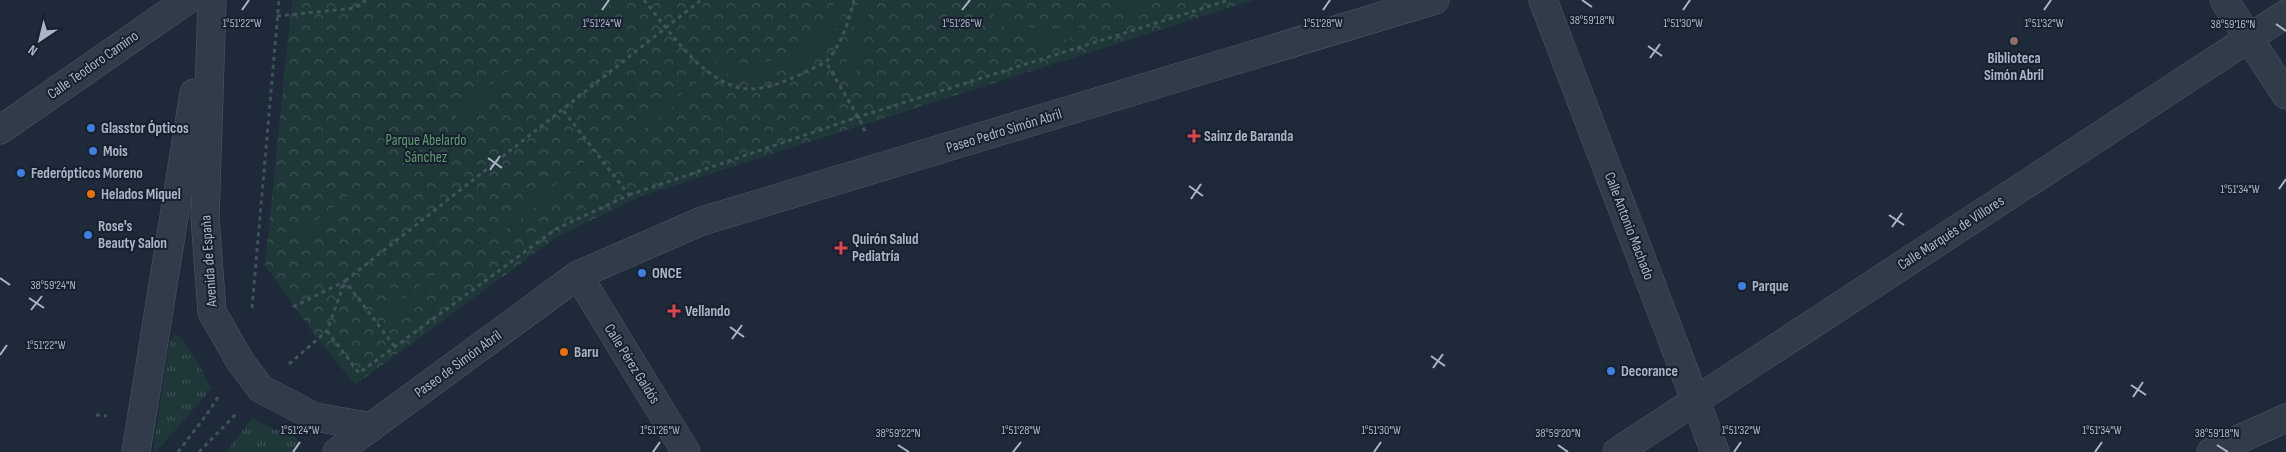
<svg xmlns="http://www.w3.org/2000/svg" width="2286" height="452" font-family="'Sofia Sans Condensed',sans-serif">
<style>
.grass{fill:url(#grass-tufts)}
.park{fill:url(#park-crowns)}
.garden{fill:#20373a}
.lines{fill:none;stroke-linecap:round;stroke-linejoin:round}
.minor-casing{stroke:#4f5868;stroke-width:29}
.path{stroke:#3e5458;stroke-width:3;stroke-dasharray:4 4;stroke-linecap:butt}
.minor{stroke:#323b4a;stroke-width:28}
.ticks{fill:none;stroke:#acb5c7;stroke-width:2}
.education-dot{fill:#8d6e63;stroke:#17202e;stroke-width:2}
.shop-dot{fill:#3f7fe0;stroke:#17202e;stroke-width:2}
.health-dot{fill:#e0444e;stroke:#17202e;stroke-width:2}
.food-dot{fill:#e8710a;stroke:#17202e;stroke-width:2}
.labels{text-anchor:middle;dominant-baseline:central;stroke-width:4;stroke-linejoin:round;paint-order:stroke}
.poi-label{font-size:15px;font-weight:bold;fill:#acb5c7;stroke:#17202e;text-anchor:start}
.street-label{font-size:15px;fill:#acb5c7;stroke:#17202e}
.park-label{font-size:15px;fill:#619970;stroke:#17202e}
.ticks-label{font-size:12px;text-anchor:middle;fill:#acb5c7;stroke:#17202e;stroke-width:4;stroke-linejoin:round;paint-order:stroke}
</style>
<defs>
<pattern id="grass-tufts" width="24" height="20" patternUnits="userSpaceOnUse" patternTransform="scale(1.25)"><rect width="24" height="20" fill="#20373a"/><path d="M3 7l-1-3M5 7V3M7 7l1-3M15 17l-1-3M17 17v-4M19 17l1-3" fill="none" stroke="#3e5255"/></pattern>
<pattern id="park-crowns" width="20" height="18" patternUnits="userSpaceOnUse" patternTransform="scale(1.25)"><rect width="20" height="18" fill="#20373a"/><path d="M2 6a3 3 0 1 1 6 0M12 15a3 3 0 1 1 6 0" fill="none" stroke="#3e5255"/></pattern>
</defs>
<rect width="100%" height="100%" fill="#1e2939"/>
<g class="grass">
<path d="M176,334C189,343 203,373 212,388L156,452H153L169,344Z"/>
<polygon points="252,418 273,429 291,433 301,443 296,452 226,452"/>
</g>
<polygon class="park" points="292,0 1254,0 641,196 557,237 355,385 317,338 265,265"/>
<g class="garden">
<polygon points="601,0 615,0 459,120 454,113"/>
<path d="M835,0H848C828,61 774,88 712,70L717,59C769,72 817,54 835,0Z"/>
<polygon points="859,0 871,0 856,77 844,74"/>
<path d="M984,0H998C1015,30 1046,35 1076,23L1083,33C1043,52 1004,41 984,0Z"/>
<polygon points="1133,0 1150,0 1128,21 1120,13"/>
<polygon points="702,79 707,82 610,153 607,148"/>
<polygon points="435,129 440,135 299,243 294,237"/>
<polygon points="590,158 594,163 386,320 383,314"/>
</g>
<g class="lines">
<g class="minor-casing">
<g id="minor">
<polyline points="212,0 205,218 212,312 240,361 261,389 315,417 372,427"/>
<polyline points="1543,0 1715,452"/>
<polyline points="2224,0 2286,95"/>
<polyline points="0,130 187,0"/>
<polyline points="578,275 686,452"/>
<polyline points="136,452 194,93"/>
<polyline points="337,452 578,275 702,221 1435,0"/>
<polyline points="1617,452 2286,14"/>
<polyline points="2211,452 2286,418"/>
</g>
</g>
<g class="path">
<path d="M644,0C671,33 713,98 761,88C784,84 805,72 826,62"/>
<path d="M854,0C848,23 842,44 826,62L862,124L866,135"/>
<polyline points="277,16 355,8 366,0"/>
<polyline points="629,195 858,117 1229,0"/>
<polyline points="293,307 345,281 395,347"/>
<polyline points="252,308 279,0"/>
<polyline points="327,331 359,373 556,229 629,195 562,109"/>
<polyline points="289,364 327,331 345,281 701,0"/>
<polyline points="96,415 107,416"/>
<polyline points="178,452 207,414 220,394"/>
<polyline points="199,452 237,413"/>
</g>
<use href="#minor" class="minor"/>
</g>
<path class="ticks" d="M1582,0L1592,7M242,10L249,0M602,10L609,0M962,10L970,0M1323,10L1330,0M1683,10L1690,0M2044,10L2051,0M2276,24L2286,31M1648,46L1662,56M1650,58L1660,44M488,158L502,168M490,170L500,156M1189,186L1203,196M2279,189L2286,179M1191,199L1201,184M1889,215L1904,225M1892,227L1902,213M0,278L10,285M29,298L44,308M31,310L42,296M730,327L744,337M732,339L742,325M0,355L7,345M1431,356L1445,366M1433,368L1443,354M2131,385L2146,395M2133,397L2143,382M898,445L909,452M1558,445L1568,452M2217,445L2228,452M293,452L300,442M653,452L660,442M1013,452L1021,442M1374,452L1381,442M1734,452L1741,442M2095,452L2102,442"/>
<circle class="education-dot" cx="2014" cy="41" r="5"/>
<g class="shop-dot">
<circle cx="91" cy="128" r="5"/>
<circle cx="93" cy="151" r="5"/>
<circle cx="21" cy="173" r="5"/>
<circle cx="88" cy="235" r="5"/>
<circle cx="642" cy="273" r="5"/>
<circle cx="1742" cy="286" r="5"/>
<circle cx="1611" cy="371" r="5"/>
</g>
<g class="health-dot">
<path d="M1191.5 128.5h5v5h5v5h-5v5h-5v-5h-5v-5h5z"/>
<path d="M838.5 240.5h5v5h5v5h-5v5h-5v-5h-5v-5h5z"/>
<path d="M671.5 303.5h5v5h5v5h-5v5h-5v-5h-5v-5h5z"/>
</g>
<g class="food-dot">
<circle cx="91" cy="194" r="5"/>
<circle cx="564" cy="352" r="5"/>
</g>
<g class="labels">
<g class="poi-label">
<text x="2014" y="58" text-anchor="middle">Biblioteca<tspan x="2014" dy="17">Simón Abril</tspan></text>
<text x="101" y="128">Glasstor Ópticos</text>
<text x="1204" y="136">Sainz de Baranda</text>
<text x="103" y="151">Mois</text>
<text x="31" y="173">Federópticos Moreno</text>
<text x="101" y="194">Helados Miquel</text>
<text x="98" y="226">Rose's<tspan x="98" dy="17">Beauty Salon</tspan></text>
<text x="852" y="239">Quirón Salud<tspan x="852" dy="17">Pediatría</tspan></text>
<text x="652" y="273">ONCE</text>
<text x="1752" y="286">Parque</text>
<text x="685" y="311">Vellando</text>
<text x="574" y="352">Baru</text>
<text x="1621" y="371">Decorance</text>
</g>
<g class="street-label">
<text transform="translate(93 65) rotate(-35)">Calle Teodoro Camino</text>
<text transform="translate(1004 131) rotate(-17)">Paseo Pedro Simón Abril</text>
<text transform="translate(1629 226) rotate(69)">Calle Antonio Machado</text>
<text transform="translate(1951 233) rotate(-33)">Calle Marqués de Villores</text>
<text transform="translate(209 261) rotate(-94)">Avenida de España</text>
<text transform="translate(458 364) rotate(-36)">Paseo de Simón Abril</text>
<text transform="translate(632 364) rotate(58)">Calle Pérez Galdós</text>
</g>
<g class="park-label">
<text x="426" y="140">Parque Abelardo<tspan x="426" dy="17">Sánchez</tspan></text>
</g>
</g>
<g class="ticks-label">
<text x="1592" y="24">38°59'18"N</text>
<text x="242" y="27">1°51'22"W</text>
<text x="602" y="27">1°51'24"W</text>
<text x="962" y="27">1°51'26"W</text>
<text x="1323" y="27">1°51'28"W</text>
<text x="1683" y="27">1°51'30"W</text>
<text x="2044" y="27">1°51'32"W</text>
<text x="2233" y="28">38°59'16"N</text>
<text x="2240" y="193">1°51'34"W</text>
<text x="53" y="289">38°59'24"N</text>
<text x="46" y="349">1°51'22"W</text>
<text x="300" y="434">1°51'24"W</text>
<text x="660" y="434">1°51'26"W</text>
<text x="1021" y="434">1°51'28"W</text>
<text x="1381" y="434">1°51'30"W</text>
<text x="1741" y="434">1°51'32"W</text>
<text x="2102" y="434">1°51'34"W</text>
<text x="898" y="437">38°59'22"N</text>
<text x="1558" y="437">38°59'20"N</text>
<text x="2217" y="437">38°59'18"N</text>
</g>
<g transform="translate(40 40) rotate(215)" stroke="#17202e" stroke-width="4" paint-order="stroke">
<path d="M0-4L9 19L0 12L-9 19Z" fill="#acb5c7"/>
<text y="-8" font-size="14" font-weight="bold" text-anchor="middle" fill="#acb5c7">N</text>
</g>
</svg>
